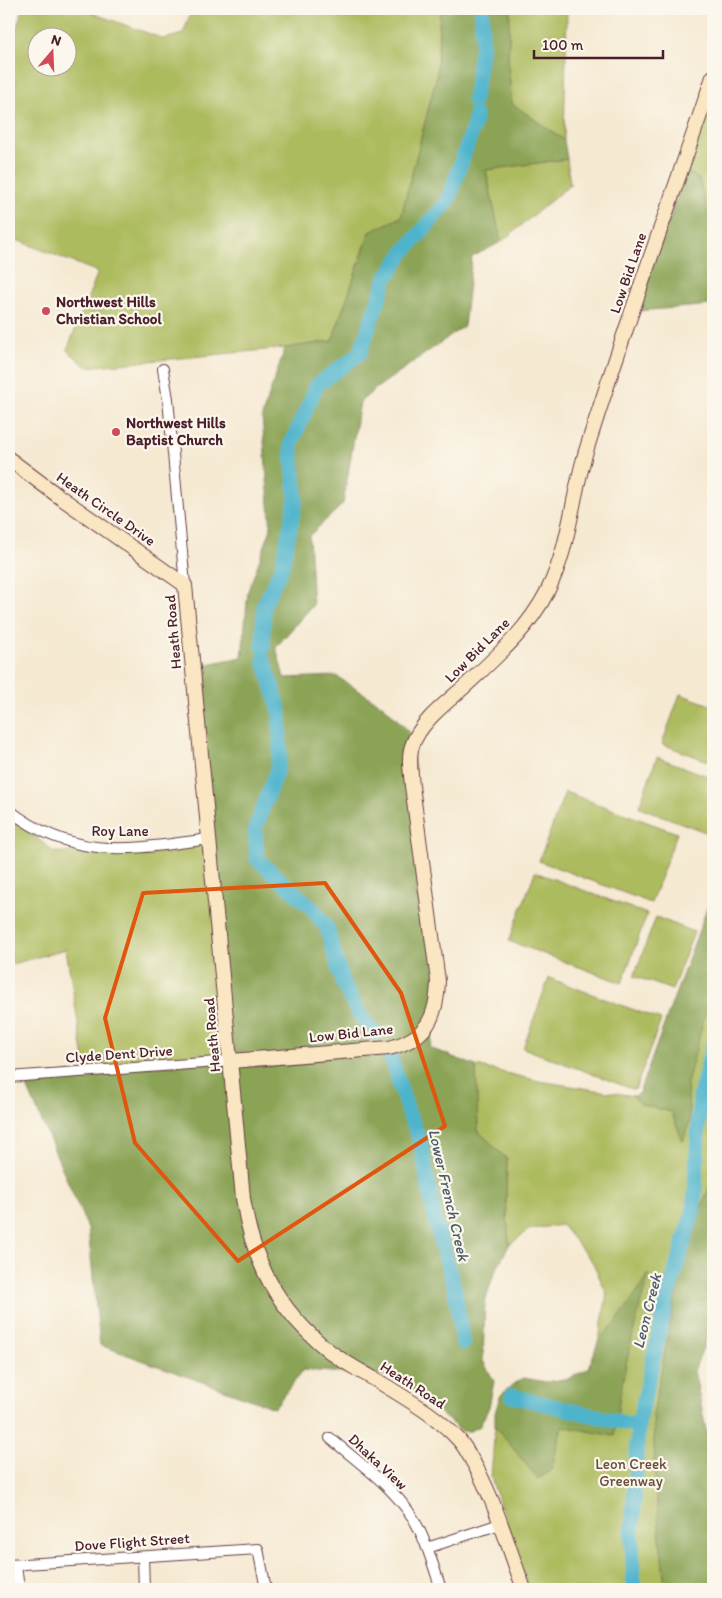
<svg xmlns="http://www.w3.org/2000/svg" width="722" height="1598" font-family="Itim,sans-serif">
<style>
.green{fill:#adbb5e;stroke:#7c6d44;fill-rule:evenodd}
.forest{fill:#8aa355;stroke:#6a6140}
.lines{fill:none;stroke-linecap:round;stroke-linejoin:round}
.river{stroke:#4eb4cc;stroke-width:15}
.street-casing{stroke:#643d44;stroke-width:12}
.secondary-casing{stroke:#643d44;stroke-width:16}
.street{stroke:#fff;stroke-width:10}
.secondary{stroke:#fbe6c3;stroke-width:14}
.marked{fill:none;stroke:#e0560e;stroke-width:4;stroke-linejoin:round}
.poi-dot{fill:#d1495b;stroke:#fbf7ec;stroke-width:2}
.labels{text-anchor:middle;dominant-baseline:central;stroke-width:4.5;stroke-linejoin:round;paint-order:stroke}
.street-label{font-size:15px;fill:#4a1f2b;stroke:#fbf7ec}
.poi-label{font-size:15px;font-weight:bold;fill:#4a1f2b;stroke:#fbf7ec;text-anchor:start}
.park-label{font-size:15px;fill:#684e3a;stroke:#fbf7ec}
.water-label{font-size:16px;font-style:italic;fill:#4c5b6b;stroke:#fbf7ec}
</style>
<rect width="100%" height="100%" fill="#fbf7ec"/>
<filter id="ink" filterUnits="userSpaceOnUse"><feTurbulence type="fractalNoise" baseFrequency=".02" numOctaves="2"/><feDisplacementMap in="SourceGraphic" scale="10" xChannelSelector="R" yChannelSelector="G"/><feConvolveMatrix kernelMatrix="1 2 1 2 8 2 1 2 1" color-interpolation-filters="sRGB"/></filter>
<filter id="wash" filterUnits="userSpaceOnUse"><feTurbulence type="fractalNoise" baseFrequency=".0096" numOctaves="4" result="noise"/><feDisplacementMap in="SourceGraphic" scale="20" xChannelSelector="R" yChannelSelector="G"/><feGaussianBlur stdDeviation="1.12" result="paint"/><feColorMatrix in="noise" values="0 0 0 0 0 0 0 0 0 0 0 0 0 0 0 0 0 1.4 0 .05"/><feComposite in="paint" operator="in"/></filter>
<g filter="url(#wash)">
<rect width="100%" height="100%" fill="#f5e9d2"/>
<g class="green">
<path d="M23,9H81L164,39L183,34L192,9H440L437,75L401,217L370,232L332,341L285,348L87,367L67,350L98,272L9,237V50ZM38,38H68V68H38Z"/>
<polygon points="510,9 567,9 564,140 512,104 508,64"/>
<polygon points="713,94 713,222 710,222 699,179 686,171"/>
<polygon points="567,159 570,185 501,242 486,170"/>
<polygon points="680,694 713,706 713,763 662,744"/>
<polygon points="657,757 713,778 713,819 708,833 639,807"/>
<polygon points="565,792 677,833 651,903 539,861"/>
<polygon points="9,816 54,852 96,853 209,839 231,1061 86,1072 66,949 9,965"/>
<polygon points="535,872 647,914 622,983 509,941"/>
<polygon points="713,898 713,1320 694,1371 713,1464 713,1589 529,1589 491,1478 495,1426 538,1478 543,1419 606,1360 610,1328 599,1339 607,1294 593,1263 562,1225 530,1229 509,1245 506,1200 507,1159 478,1131 476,1066 539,1081 634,1096 640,1103"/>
<polygon points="656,917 694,932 672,990 634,976"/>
<polygon points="549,978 661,1020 635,1090 523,1048"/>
</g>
<g class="forest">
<polygon points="440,9 510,9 508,64 512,104 564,140 567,159 486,170 501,242 472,257 464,326 374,390 360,402 343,504 309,536 313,605 276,647 284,678 336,676 385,707 416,739 412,747 438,994 430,1048 476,1066 478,1131 507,1159 506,1200 509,1245 494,1274 485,1301 483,1361 494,1381 489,1407 480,1426 470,1431 461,1431 415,1392 391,1376 303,1370 274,1408 100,1345 88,1229 23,1077 231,1061 193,667 242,657 248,591 271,529 262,416 285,348 332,341 370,232 401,217 437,75"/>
<polygon points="686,171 699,179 710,222 713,222 713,305 637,311"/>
<polygon points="713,892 713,988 709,999 687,1084 690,1121 683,1141 671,1112 640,1104 634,1096 639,1093"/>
<polygon points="713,1182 713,1320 694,1371 713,1464 713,1589 665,1589 656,1496 653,1415 673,1307 691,1235 710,1185"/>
<path d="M649,1274C633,1328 621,1381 614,1436L562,1426L551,1471L538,1479L495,1426V1413L500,1396L513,1384L524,1378L546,1382L570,1378L589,1368L599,1339L617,1321Z"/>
</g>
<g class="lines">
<g class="river">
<polyline points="474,100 482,45 482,9"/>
<polyline points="263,647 264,605 282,567 296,499 291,444 317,385 360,353 386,278 402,254 448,201 475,122 475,114"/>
<polyline points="264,660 280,711 280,754 277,770 255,829 257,859 312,908 327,928 343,984 359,1014 375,1034"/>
<polyline points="391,1058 408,1112 420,1140 436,1224 455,1290 463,1343"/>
<polyline points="512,1396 638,1426"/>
<polyline points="634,1589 632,1540 638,1426 666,1303 694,1208 700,1096 713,1044"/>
</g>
</g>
</g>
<g filter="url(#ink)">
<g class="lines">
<g class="street-casing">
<g id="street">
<polyline points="163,369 168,399 185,585"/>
<path d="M9,810C76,862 132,849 209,839"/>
<polyline points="9,1077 231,1061"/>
<path d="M330,1438C359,1463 392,1485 413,1518C426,1540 433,1565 441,1589"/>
<polyline points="427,1548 500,1524"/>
<polyline points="143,1557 144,1589"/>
<polyline points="9,1565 258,1549 266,1589"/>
<polyline points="16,1565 19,1589"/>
</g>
</g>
<g class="secondary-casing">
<g id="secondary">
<path d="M9,459L57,495L185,585L243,1198C252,1261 278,1310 328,1350C345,1364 367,1374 386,1386C412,1402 438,1417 459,1440C467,1449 471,1459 477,1469C497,1507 509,1549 524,1589"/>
<path d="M231,1061L389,1048C426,1039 437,1018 438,981L412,786C411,773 408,758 412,746C420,722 446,703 464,687C495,658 527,631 547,592C571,544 571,498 587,448C626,323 671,201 713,77"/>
</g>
</g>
<use href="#street" class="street"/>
<use href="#secondary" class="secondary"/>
</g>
</g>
<path class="marked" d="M325,883L401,993L445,1126L238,1261L135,1143L105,1018L143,893Z"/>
<g class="poi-dot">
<circle cx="46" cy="311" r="5"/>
<circle cx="116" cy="432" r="5"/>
</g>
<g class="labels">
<g class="street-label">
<text transform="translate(628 273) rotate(-71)">Low Bid Lane</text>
<text transform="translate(106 509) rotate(35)">Heath Circle Drive</text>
<text transform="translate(173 632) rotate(-95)">Heath Road</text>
<text transform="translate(477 650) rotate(-45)">Low Bid Lane</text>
<text x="120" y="831">Roy Lane</text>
<text transform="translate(351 1033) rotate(-6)">Low Bid Lane</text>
<text transform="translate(212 1035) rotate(-95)">Heath Road</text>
<text transform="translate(119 1054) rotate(-4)">Clyde Dent Drive</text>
<text transform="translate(413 1385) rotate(33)">Heath Road</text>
<text transform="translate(378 1462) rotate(43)">Dhaka View</text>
<text transform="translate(132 1542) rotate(-4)">Dove Flight Street</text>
</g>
<g class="poi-label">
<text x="56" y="302">Northwest Hills<tspan x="56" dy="17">Christian School</tspan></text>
<text x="126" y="423">Northwest Hills<tspan x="126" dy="17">Baptist Church</tspan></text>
</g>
<g class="park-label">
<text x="631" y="1464">Leon Creek<tspan x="631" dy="17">Greenway</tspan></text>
</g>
<g class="water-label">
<text transform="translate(449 1195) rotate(77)">Lower French Creek</text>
<text transform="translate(647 1311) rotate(-76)">Leon Creek</text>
</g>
</g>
<rect width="722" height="1598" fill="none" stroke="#fbf7ec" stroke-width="30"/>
<g transform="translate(52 52) rotate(19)"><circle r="24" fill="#fbf7ec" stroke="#b4a19f"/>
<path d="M0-4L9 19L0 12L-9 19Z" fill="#d1495b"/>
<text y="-8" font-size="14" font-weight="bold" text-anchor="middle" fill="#4a1f2b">N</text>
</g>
<path d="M534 50v8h129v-8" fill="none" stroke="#4a1f2b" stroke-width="2.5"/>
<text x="542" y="50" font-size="15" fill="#4a1f2b" stroke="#fbf7ec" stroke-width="4" paint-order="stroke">100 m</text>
</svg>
